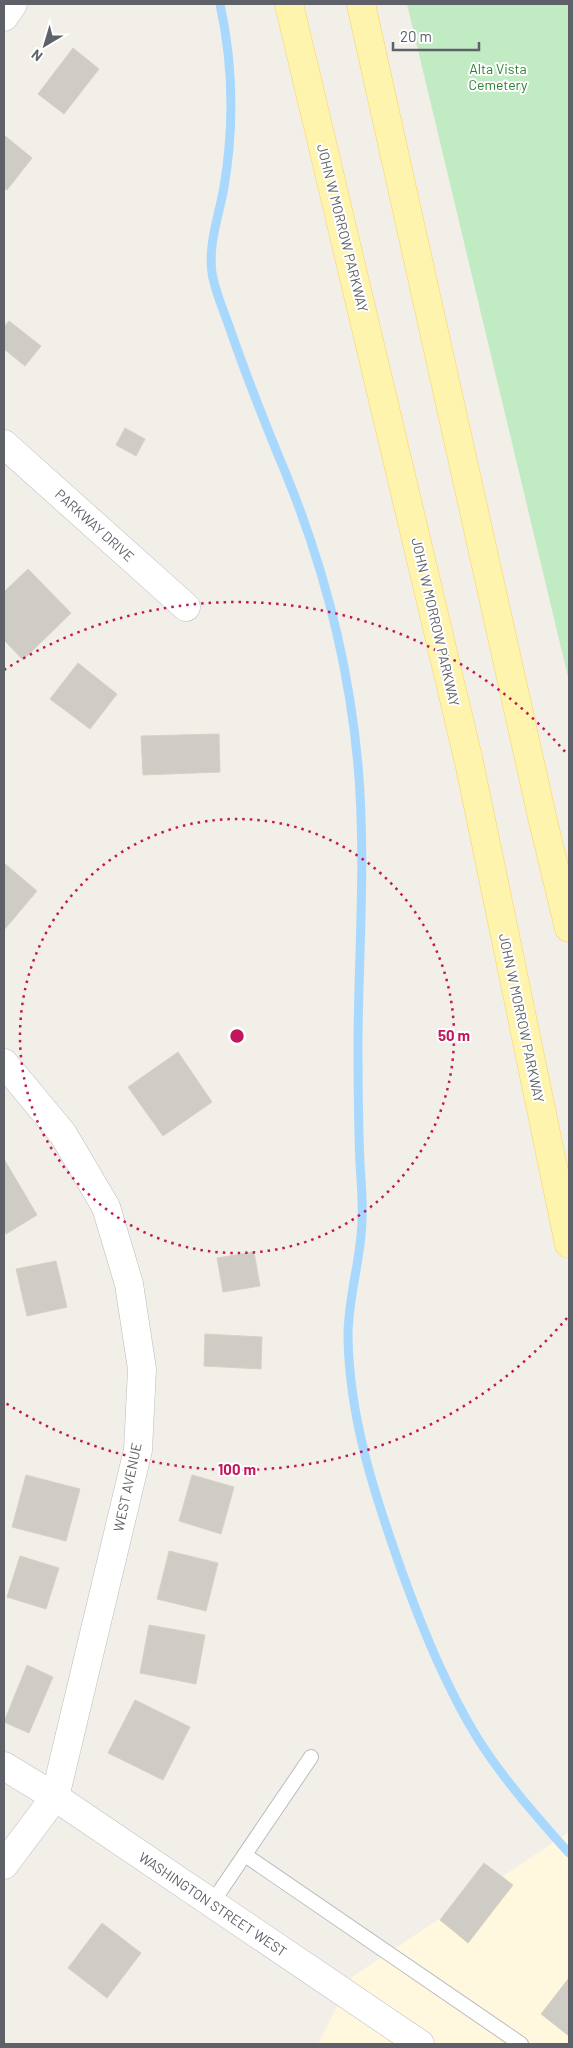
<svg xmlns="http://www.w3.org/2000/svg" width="573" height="2048" font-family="Barlow,sans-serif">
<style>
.commercial{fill:#fff8de}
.green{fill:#c1ebc2}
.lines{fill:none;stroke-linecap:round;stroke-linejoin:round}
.stream{stroke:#a9d8ff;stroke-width:9}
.building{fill:#cfccc5;stroke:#d7d2c4}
.lane-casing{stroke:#b9bcc1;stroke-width:16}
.street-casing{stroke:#b9bcc1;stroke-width:29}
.secondary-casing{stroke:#babdc3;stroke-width:29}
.primary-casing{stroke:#ffd252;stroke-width:29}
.lane{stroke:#fff;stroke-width:14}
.street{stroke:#fff;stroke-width:28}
.secondary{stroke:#fff;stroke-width:28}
.primary{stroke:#fff4ae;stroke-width:28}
.ring{fill:none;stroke:#c2185b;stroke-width:2.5;stroke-dasharray:2.5 5}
.labels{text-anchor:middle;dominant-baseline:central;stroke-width:4;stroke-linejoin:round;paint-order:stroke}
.park-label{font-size:14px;fill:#2b8131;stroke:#fff}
.street-label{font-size:14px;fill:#5e6268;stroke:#fff}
.centre{fill:#c2185b;stroke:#fff;stroke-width:2.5}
.ring-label{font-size:15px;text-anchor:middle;font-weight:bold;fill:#c2185b;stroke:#fff;stroke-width:4;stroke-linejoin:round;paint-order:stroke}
</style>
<rect width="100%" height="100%" fill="#f1efe7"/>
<polygon class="commercial" points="569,1832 569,2044 318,2044 352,1977"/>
<polygon class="green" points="407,4 569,4 569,681"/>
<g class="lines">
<path class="stream" d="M220,4C233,63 234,127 224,187C219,216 208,243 212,273C215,292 224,311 230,329C247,378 266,426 286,474C324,567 349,665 358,765C366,855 359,946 358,1037C358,1079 358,1121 360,1163C361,1182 363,1201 362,1221C361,1260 348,1297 348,1336C349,1418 375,1496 402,1572C423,1630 446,1687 478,1739C504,1780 537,1817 569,1853"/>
</g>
<g class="building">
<polygon points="73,48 99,69 64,114 38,94"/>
<polygon points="4,135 32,158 7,190 4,188"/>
<polygon points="9,321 41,346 25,366 4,349 4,327"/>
<polygon points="125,428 145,439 136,456 116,445"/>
<polygon points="28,569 71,613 23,660 4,640 4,592"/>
<polygon points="78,663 117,694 90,729 50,699"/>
<polygon points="219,734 220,772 143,775 141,736"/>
<polygon points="4,863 37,891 4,930"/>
<polygon points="178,1052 212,1102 163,1136 128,1087"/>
<polygon points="4,1159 37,1215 6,1234 4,1230"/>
<polygon points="254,1252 260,1286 223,1292 217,1258"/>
<polygon points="56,1261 67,1307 27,1316 16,1269"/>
<polygon points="205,1334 262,1337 261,1369 204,1366"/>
<polygon points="26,1475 80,1489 66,1541 12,1527"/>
<polygon points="192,1475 234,1487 221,1534 179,1521"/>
<polygon points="169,1551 218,1563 206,1611 157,1599"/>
<polygon points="20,1556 59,1568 46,1609 7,1597"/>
<polygon points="149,1625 205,1635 196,1684 140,1673"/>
<polygon points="27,1665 53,1677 29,1733 4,1722"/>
<polygon points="135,1700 190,1727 163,1780 108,1753"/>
<polygon points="484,1863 513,1885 468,1943 440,1920"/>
<polygon points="102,1923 141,1953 107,1998 68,1968"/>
<polygon points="569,1978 569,2036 541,2014"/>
</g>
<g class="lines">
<g class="lane-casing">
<g id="lane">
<polyline points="245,1855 521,2044"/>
<polyline points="212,1903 311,1757"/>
</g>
</g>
<g class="street-casing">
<g id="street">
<polyline points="4,17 13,4"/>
<polyline points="4,444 186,607"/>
<polyline points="4,1063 63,1134 106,1207 129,1284 142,1369 138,1450 55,1797 4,1865"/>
</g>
</g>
<g class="secondary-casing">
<polyline id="secondary" points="4,1766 55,1797 420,2044"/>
</g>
<g class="primary-casing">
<g id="primary">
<polyline points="289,4 469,762 569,1244"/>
<polyline points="361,4 543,821 569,928"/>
</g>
</g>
<use href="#lane" class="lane"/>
<use href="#street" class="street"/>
<use href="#secondary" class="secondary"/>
<use href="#primary" class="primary"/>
</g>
<g class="ring">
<circle cx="237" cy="1036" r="217"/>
<path d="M567 1318A434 434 0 0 1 4 1402M4 670A434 434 0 0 1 567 754"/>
</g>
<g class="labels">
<g class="park-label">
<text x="498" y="68">Alta Vista<tspan x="498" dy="16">Cemetery</tspan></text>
</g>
<g class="street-label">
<text transform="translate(343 228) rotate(76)">JOHN W MORROW PARKWAY</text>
<text transform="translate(95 525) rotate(42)">PARKWAY DRIVE</text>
<text transform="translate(436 622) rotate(77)">JOHN W MORROW PARKWAY</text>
<text transform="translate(522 1018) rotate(78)">JOHN W MORROW PARKWAY</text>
<text transform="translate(127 1487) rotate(-78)">WEST AVENUE</text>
<text transform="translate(213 1904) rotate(34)">WASHINGTON STREET WEST</text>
</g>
</g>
<circle cx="237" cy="1036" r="8" class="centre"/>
<g class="ring-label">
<text x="454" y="1041">50 m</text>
<text x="237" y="1475">100 m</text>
</g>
<rect width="573" height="2048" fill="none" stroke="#5e6268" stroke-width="10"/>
<g transform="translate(45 45) rotate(218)" stroke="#ffffff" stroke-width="4" paint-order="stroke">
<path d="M0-4L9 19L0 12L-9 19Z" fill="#5e6268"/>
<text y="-8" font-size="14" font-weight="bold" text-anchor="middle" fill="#5e6268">N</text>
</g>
<path d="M393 42v8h86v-8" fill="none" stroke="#5e6268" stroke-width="2.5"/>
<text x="400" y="42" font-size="15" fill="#5e6268" stroke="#ffffff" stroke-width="4" paint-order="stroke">20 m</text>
</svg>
